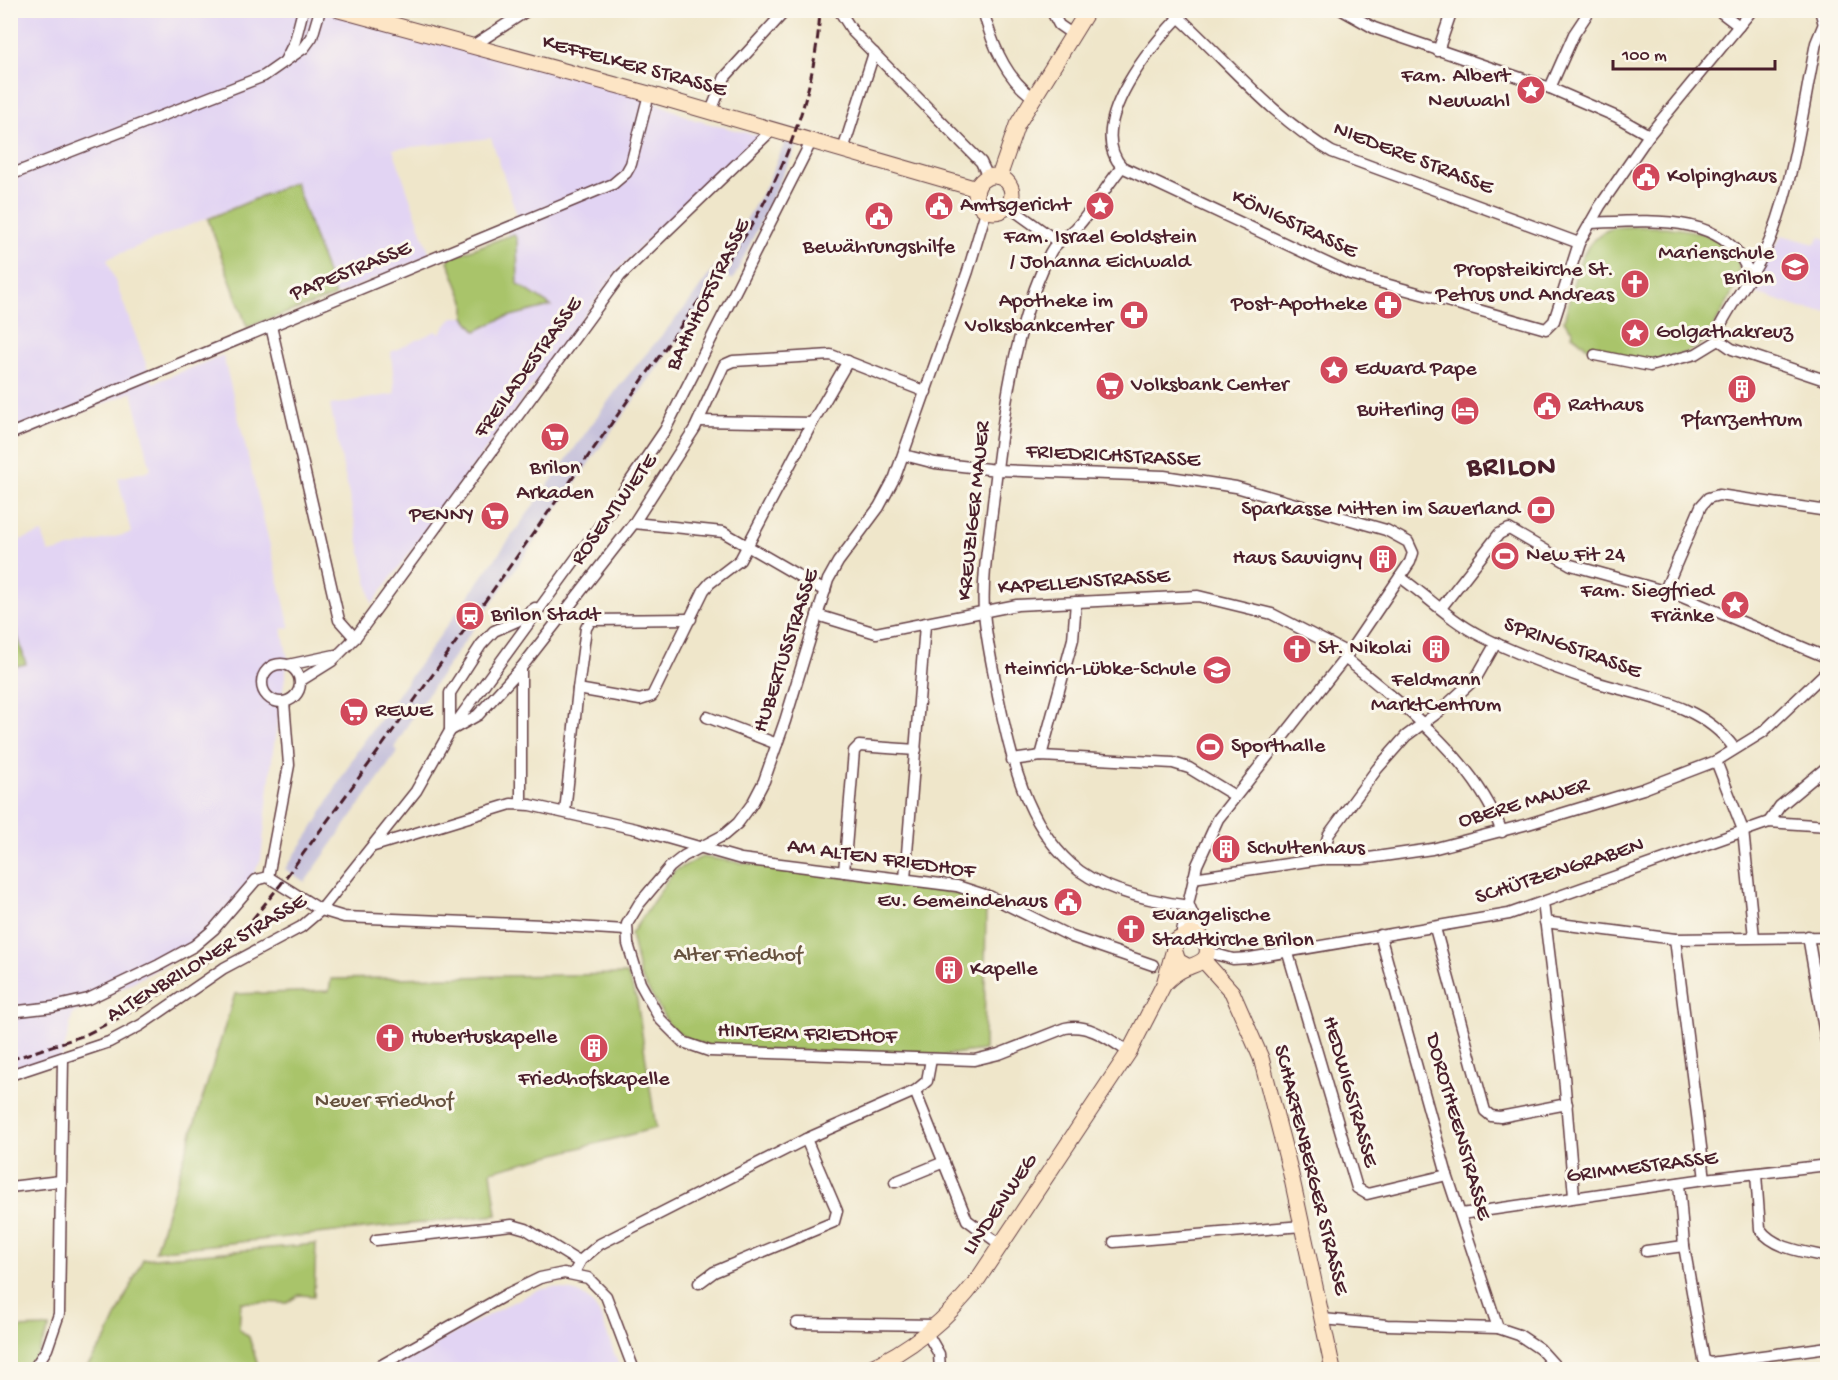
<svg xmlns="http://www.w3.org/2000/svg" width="1838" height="1380" font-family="'Gochi Hand',sans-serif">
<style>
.built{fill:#e2d4f3}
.industrial{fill:#c5c0da}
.green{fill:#a9c46a;stroke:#7a724a;stroke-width:1.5}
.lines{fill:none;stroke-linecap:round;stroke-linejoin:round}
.street-casing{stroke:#633d43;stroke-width:13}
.secondary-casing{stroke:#633d43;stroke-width:17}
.street{stroke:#fff;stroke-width:10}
.secondary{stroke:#fde5c5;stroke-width:15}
.rail{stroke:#4a1f2b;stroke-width:3;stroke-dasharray:9 4.5;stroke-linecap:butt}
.labels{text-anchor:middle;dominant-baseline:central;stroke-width:6;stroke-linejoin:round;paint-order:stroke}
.street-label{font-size:22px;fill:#4a1f2b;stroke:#fbf7ec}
.poi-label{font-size:22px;fill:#4a1f2b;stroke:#fbf7ec;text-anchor:start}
.park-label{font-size:22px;fill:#66513e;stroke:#fbf7ec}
.district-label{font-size:28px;font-weight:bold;letter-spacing:1.5px;fill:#4a1f2b;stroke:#fbf7ec}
</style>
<rect width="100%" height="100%" fill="#fbf7ec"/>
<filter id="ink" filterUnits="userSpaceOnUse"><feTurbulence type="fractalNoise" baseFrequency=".0167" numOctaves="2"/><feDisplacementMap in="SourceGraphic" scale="12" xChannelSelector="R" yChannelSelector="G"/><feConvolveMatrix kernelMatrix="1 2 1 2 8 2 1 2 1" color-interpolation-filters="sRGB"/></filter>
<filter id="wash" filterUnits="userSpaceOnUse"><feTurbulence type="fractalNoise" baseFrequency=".008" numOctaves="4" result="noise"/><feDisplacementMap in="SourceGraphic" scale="24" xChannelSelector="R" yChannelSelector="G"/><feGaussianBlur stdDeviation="1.35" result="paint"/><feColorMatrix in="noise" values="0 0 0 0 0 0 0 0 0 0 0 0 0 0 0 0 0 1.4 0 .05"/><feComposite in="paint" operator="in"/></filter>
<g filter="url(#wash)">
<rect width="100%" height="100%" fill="#efe6ca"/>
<g class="built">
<polygon points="11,11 331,11 625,89 695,120 763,137 651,236 618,270 372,604 330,405 395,394 391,352 436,331 440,333 453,317 465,317 476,331 503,318 550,306 518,284 517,240 513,234 505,237 518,218 491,138 393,149 430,255 335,296 294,182 107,259 153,383 223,355 290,627 282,629 288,659 273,750 261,859 230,922 174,960 73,1014 61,1062 11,1071 10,664 14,667 26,663 11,614 11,543 42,533 49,553 131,533 118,478 151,470 132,392 11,442"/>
<polygon points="1782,235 1815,244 1820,236 1827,240 1827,312 1801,308 1747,290"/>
<polygon points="554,1287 579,1293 591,1302 601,1317 620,1369 388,1369 509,1304 538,1290"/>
</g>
<polygon class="industrial" points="786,140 798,143 733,280 724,275 601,446 416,711 394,748 398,751 305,882 285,869 311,831 357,751 620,385 688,304 738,234 766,186"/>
<g class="green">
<polygon points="295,182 335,296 247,327 208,219"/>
<path d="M1666,227C1689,230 1722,233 1736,256C1744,269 1735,287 1729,299C1721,313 1714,330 1702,342C1679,365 1621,363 1593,350C1586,348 1579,339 1572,335L1573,332L1564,321C1572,292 1578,234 1615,228C1631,225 1649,227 1666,227Z"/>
<polygon points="514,234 517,240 518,284 551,306 503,318 476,331 465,317 465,304 448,261 451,257"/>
<polygon points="11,614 26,664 13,667 11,664"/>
<polygon points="702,857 973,896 986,908 984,1050 945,1055 719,1049 687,1039 669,1025 640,976 631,934 674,871"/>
<polygon points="627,974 637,1000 656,1128 491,1171 497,1215 155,1251 235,994 329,991 331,979"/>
<polygon points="316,1244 314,1296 299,1295 287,1303 241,1302 239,1329 249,1337 259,1369 85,1369 106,1339 143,1259"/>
<polygon points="50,1327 30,1369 11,1369 10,1328"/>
</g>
</g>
<g filter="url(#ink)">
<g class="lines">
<g class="street-casing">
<g id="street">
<polyline points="839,10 853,32 981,162 988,177"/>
<path d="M983,10C991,41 1006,79 1033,97"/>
<polyline points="1051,10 1059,25 1072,34"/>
<path d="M1171,10C1224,57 1270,116 1332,152L1579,243"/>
<path d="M1186,10C1155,41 1083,124 1122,167L1350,274L1546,329L1554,321L1579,243L1600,206L1649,135L1752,10"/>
<polyline points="1342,10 1374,28 1550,88 1617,117 1649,135"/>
<polyline points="1718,10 1739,26"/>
<polyline points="1820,10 1828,39"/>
<polyline points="471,47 528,10"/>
<polyline points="1438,51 1452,10"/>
<polyline points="285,61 295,41 303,10"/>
<polyline points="1550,88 1574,34 1590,10"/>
<polyline points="711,111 725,77 786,10"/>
<polyline points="843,150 874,53"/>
<path d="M1122,167C1106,186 1093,210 1076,228C1067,237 1056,241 1050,253C1011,334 1002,424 992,512C988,544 982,579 984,611C986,640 993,668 998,696C1011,756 1024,821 1071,864C1099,890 1152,901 1189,906"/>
<polyline points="10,175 264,76 304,48 312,37 320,10"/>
<polyline points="1008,206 1058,242"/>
<path d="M986,211L968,271L895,477L879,507L838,562L828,580L785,721L764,781L752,804L738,823L724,835L684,856L670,867L639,904L627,924L628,944L640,983L660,1019L683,1042L709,1051L974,1060L999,1054L1065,1028C1089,1023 1110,1040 1129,1052"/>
<path d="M1590,223C1644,221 1728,211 1749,274"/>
<polyline points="271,326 339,620 355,638"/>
<path d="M1719,340L1720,326C1736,295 1760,267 1772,235C1795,174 1803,107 1816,43L1823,26"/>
<polyline points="1719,340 1732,349 1828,381"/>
<polyline points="1595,355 1650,366 1696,354 1719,340"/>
<polyline points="699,421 812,423 848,361"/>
<polyline points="10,434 613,184 626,173 631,164 649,94"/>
<polyline points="904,455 935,463 997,470 1164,476 1236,487 1386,530 1408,542 1413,553 1410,562 1345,658 1218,819 1197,865 1181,936"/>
<polyline points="634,523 723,532 825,591"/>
<path d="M1400,577C1427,596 1451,621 1481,636C1516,654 1555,668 1592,681C1642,697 1701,702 1734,748"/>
<polyline points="1665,590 1701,506 1708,498 1719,495 1828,511"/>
<polyline points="1441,608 1499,534 1509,529 1571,565 1675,594 1828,658"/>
<polyline points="817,615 876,633 1017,605 1198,596 1272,614 1348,653"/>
<path d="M1345,658C1403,705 1475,760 1502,832"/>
<circle cx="281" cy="683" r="19"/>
<polyline points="288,665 335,655"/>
<polyline points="300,681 332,661 355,638 620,276 773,129"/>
<polyline points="578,689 586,628 591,620 691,619"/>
<polyline points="707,717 777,744"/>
<polyline points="453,729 478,715 521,668 634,523 695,428 724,365 733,361 831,355 926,392"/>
<polyline points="450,731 450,693 481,645 494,631 517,621 535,608"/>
<polyline points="1041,756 1073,639 1076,602"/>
<polyline points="1012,760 1041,756 1173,763 1189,768 1235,796"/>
<polyline points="1716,761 1743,830 1754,937"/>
<polyline points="521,804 521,668"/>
<polyline points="565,812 578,689 640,700 652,696 704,590 710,583 740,560 812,423"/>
<polyline points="1769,822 1780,806 1828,766"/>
<polyline points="374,846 511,804 530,805 636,829 741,859 957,886 991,897 1072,937 1153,965"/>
<polyline points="1321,859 1329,834 1377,769 1406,736 1440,711 1476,678 1496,643"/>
<polyline points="844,872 854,751 859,746 916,750"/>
<polyline points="268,877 321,910 344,917 543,925 626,930"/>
<polyline points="268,877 289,765 284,702"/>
<polyline points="1193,878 1321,859 1362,859 1432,849 1528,824 1643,789 1716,761 1763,732 1828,670"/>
<polyline points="905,879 925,625"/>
<polyline points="1543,902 1564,1076 1574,1196"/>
<polyline points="1189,906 1203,938"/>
<polyline points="1545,922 1675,939 1828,937"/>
<polyline points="1435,928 1485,1111 1491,1116 1500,1117 1567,1104"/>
<polyline points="1380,935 1447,1175 1498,1328"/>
<polyline points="1808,936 1828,1052"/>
<polyline points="1675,939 1705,1179"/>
<polyline points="1287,950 1357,1188 1367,1194 1447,1175"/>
<polyline points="1208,952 1233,959 1250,958 1509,914 1769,822 1828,826"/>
<polyline points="10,1012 53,1007 88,999 159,965 194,946 214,929 256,880 268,877"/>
<polyline points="10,1075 109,1042 141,1025 224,968 301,927 321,910 416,791 450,731 599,527 665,430 812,140"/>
<polyline points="915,1091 967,1220 1001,1245"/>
<path d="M1756,1174L1760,1229C1774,1249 1805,1252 1828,1257"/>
<polyline points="895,1182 944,1162"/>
<polyline points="1679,1183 1684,1246 1704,1360 1710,1363 1828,1347"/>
<polyline points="10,1187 60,1181"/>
<polyline points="1461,1214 1705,1179 1828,1165"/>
<polyline points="376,1240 512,1225 526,1229 579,1262"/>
<polyline points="1114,1242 1302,1226"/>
<polyline points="1646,1251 1684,1246"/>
<polyline points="574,1273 581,1260 600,1244 806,1139 915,1091 927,1081 931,1059"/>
<polyline points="699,1283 714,1272 834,1222 837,1211 806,1139"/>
<polyline points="1323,1319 1387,1325 1498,1328 1519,1335 1540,1349 1559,1370"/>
<polyline points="797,1323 936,1325"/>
<polyline points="927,1333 939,1354 940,1370"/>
<polyline points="33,1370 47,1349 59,1314 63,1059"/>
<polyline points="373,1370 509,1293 540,1278 564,1273 588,1278 606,1296 634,1370"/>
</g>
</g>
<g class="secondary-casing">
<g id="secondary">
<polyline points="339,10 649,94 977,189"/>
<circle cx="994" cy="194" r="18"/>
<polyline points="999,177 1017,125 1088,10"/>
<polyline points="1204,961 1232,992 1261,1058 1290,1170 1333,1370"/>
<path d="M1164,984C1170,978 1176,972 1184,969C1197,963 1212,962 1206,943L1200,935L1190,933L1177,940L1174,949L1178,961L1189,967"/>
<path d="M865,1370C911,1350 948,1319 978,1279L1129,1052L1164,984L1174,949"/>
</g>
</g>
<use href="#street" class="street"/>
<use href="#secondary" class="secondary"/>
<path class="rail" d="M10,1060L85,1035L146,1004L206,963L247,926L281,884L377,753L747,233C787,166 816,89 820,10"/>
</g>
</g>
<defs>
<g id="sight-disc" transform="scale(1.5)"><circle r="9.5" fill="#d1495b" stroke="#fbf7ec"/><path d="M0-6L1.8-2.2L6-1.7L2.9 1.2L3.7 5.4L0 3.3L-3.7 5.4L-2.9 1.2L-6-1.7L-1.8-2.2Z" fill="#fff"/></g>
<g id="civic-disc" transform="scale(1.5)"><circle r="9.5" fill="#d1495b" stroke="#fbf7ec"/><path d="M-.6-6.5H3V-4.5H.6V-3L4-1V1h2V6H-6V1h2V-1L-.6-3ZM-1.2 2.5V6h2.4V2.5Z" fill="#fff"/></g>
<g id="school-disc" transform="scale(1.5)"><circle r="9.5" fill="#d1495b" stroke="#fbf7ec"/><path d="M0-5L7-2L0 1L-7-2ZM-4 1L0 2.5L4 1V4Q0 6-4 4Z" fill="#fff"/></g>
<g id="church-disc" transform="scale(1.5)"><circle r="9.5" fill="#d1495b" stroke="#fbf7ec"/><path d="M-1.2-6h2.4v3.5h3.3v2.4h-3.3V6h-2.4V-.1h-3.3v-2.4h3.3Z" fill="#fff"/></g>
<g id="pharmacy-disc" transform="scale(1.5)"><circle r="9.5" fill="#d1495b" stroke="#fbf7ec"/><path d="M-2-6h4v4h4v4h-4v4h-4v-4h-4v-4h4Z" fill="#fff"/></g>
<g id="supermarket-disc" transform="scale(1.5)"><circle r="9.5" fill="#d1495b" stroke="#fbf7ec"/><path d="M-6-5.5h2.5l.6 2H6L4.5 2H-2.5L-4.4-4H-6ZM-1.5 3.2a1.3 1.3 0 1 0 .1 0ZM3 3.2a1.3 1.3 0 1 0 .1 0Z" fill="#fff"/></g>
<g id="building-disc" transform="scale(1.5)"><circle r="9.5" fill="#d1495b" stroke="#fbf7ec"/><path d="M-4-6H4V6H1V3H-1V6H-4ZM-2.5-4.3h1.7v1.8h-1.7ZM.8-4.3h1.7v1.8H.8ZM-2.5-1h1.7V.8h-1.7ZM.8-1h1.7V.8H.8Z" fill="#fff"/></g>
<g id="hotel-disc" transform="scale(1.5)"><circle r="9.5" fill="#d1495b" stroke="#fbf7ec"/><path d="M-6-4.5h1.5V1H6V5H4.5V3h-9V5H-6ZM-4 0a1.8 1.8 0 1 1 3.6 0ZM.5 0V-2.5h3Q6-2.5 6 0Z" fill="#fff"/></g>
<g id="bank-disc" transform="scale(1.5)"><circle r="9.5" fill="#d1495b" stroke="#fbf7ec"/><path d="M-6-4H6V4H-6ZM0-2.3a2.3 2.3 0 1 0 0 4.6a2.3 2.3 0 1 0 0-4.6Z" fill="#fff"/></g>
<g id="stadium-disc" transform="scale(1.5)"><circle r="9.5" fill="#d1495b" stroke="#fbf7ec"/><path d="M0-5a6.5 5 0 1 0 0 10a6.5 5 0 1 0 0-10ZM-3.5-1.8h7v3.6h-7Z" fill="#fff"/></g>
<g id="station-disc" transform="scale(1.5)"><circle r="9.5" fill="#d1495b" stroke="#fbf7ec"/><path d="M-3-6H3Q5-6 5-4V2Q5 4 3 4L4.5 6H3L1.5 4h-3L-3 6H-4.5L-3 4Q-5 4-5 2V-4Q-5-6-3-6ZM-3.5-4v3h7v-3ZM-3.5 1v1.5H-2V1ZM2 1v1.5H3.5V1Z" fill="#fff"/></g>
</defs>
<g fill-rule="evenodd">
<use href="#sight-disc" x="1531" y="90"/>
<use href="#civic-disc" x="1646" y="177"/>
<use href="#civic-disc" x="939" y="206"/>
<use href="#sight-disc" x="1100" y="206"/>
<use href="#civic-disc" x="879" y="216"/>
<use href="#school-disc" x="1795" y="267"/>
<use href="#church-disc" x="1635" y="284"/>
<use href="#pharmacy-disc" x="1388" y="305"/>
<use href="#pharmacy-disc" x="1134" y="315"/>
<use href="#sight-disc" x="1635" y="333"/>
<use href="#sight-disc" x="1334" y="370"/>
<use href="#supermarket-disc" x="1110" y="386"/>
<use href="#building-disc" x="1742" y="389"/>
<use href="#civic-disc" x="1547" y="406"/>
<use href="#hotel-disc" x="1465" y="411"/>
<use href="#supermarket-disc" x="555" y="437"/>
<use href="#bank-disc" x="1541" y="510"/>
<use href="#supermarket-disc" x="495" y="516"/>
<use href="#stadium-disc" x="1505" y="556"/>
<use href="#building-disc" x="1383" y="559"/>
<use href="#sight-disc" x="1735" y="605"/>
<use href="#station-disc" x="470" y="616"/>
<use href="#church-disc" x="1297" y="649"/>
<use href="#building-disc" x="1436" y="649"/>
<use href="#school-disc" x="1217" y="670"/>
<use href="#supermarket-disc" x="354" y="712"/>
<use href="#stadium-disc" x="1210" y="747"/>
<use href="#building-disc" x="1226" y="849"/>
<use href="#civic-disc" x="1068" y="902"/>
<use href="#church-disc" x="1131" y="929"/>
<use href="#building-disc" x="949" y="970"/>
<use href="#church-disc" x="390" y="1038"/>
<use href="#building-disc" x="594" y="1048"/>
</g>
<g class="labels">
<g class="street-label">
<text transform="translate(634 67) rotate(15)">KEFFELKER STRASSE</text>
<text transform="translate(1413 159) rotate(21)">NIEDERE STRASSE</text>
<text transform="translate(1294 225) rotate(25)">KÖNIGSTRASSE</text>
<text transform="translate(351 272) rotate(-22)">PAPESTRASSE</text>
<text transform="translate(709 295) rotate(-64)">BAHNHOFSTRASSE</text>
<text transform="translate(529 368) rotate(-54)">FREILADESTRASSE</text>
<text transform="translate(1113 457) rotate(3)">FRIEDRICHSTRASSE</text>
<text transform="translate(615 510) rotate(-54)">ROSENTWIETE</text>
<text transform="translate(975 511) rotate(-84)">KREUZIGER MAUER</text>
<text transform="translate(1084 583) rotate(-4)">KAPELLENSTRASSE</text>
<text transform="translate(1572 649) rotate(20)">SPRINGSTRASSE</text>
<text transform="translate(787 651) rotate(-72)">HUBERTUSSTRASSE</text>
<text transform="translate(1524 804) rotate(-16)">OBERE MAUER</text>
<text transform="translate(881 860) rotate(8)">AM ALTEN FRIEDHOF</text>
<text transform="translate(1560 872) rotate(-18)">SCHÜTZENGRABEN</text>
<text transform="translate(207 959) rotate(-31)">ALTENBRILONER STRASSE</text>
<text transform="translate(807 1035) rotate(2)">HINTERM FRIEDHOF</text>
<text transform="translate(1349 1092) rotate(74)">HEDWIGSTRASSE</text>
<text transform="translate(1457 1127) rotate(74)">DOROTHEENSTRASSE</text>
<text transform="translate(1642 1168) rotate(-7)">GRIMMESTRASSE</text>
<text transform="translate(1310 1170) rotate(76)">SCHARFENBERGER STRASSE</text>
<text transform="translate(1001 1205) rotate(-56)">LINDENWEG</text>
</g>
<g class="poi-label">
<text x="1510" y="77" text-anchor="end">Fam. Albert<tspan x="1510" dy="25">Neuwahl</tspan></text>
<text x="1667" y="177">Kolpinghaus</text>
<text x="960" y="206">Amtsgericht</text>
<text x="1100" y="238" text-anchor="middle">Fam. Israel Goldstein<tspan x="1100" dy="25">/ Johanna Eichwald</tspan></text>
<text x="879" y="248" text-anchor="middle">Bewährungshilfe</text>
<text x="1774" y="254" text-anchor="end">Marienschule<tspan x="1774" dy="25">Brilon</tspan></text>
<text x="1614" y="271" text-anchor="end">Propsteikirche St.<tspan x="1614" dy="25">Petrus und Andreas</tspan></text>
<text x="1113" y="302" text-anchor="end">Apotheke im<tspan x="1113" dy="25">Volksbankcenter</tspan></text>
<text x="1367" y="305" text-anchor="end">Post-Apotheke</text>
<text x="1656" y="333">Golgathakreuz</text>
<text x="1355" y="370">Eduard Pape</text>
<text x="1131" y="386">Volksbank Center</text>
<text x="1568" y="406">Rathaus</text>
<text x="1444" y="411" text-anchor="end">Buiterling</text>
<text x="1742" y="421" text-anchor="middle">Pfarrzentrum</text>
<text x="555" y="469" text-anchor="middle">Brilon<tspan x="555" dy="25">Arkaden</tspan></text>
<text x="1520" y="510" text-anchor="end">Sparkasse Mitten im Sauerland</text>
<text x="474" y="516" text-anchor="end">PENNY</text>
<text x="1526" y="556">New Fit 24</text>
<text x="1362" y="559" text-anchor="end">Haus Sauvigny</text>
<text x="1714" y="592" text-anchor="end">Fam. Siegfried<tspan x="1714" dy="25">Fränke</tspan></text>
<text x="491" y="616">Brilon Stadt</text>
<text x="1318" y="649">St. Nikolai</text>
<text x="1196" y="670" text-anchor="end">Heinrich-Lübke-Schule</text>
<text x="1436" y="681" text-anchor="middle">Feldmann<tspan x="1436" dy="25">MarktCentrum</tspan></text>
<text x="375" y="712">REWE</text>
<text x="1231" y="747">Sporthalle</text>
<text x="1247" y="849">Schultenhaus</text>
<text x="1047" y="902" text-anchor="end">Ev. Gemeindehaus</text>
<text x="1152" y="916">Evangelische<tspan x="1152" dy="25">Stadtkirche Brilon</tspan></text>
<text x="970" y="970">Kapelle</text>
<text x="411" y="1038">Hubertuskapelle</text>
<text x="594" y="1080" text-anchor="middle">Friedhofskapelle</text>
</g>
<g class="park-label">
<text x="738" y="956">Alter Friedhof</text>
<text x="384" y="1102">Neuer Friedhof</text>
</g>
<g class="district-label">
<text x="1512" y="468">BRILON</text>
</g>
</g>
<rect width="1838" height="1380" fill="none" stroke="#fbf7ec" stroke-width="36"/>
<path d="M1613 60v9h162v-9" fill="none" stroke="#4a1f2b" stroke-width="3"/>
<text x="1622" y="60" font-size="18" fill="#4a1f2b" stroke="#fbf7ec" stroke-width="4.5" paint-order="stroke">100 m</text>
</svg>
